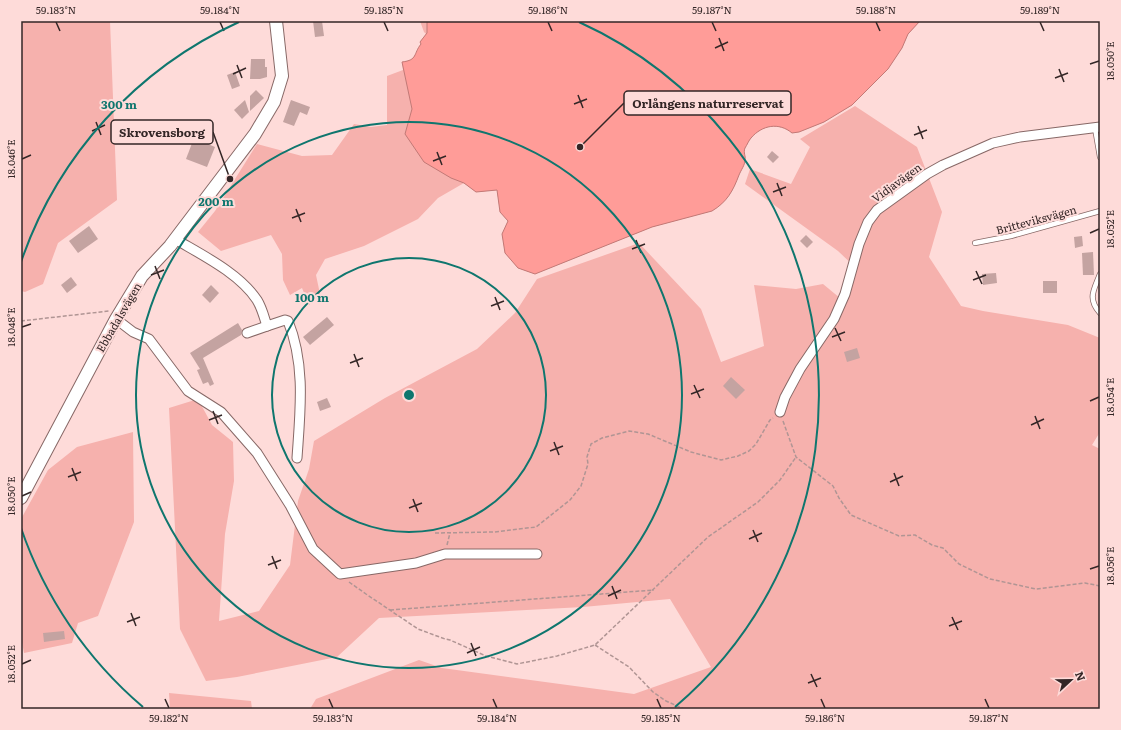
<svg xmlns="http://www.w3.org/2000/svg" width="1121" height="730" font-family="Literata,serif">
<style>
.green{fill:#f6b1ad}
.water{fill:#ff9c98;stroke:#c27976}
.building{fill:#c4a3a1}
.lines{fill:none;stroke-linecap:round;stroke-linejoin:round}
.lane-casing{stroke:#876866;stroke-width:6}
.street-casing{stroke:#876866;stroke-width:11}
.secondary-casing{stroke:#876866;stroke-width:14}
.path{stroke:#b09594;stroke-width:1.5;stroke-dasharray:4 2;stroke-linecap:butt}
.lane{stroke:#fff;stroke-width:4.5}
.street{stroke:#fff;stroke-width:9}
.secondary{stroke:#fff;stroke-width:12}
.ticks{fill:none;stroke:#332626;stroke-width:1.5}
.ring{fill:none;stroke:#0f766e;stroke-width:2}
.labels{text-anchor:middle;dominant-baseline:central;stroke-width:4;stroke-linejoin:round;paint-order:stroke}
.street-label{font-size:11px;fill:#332626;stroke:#fedbd9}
.centre{fill:#0f766e;stroke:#fedbd9;stroke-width:2}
.ring-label{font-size:12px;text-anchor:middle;font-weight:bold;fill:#0f766e;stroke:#fedbd9;stroke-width:4;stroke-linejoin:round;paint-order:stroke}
.leader{fill:none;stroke:#332626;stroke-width:1.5}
.callout-dot{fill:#332626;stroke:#fedbd9;stroke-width:1.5}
.callout{fill:#fedbd9;stroke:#332626;stroke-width:1.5}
.callout-label{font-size:12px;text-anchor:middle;font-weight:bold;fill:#332626}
.neatline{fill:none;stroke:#332626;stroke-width:1.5}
.ticks-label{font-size:10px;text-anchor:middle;fill:#332626}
</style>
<rect width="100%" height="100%" fill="#fedbd9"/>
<g class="green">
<polygon points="21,21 110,21 117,200 58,243 43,284 25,292 21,291"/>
<path d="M420,21H920L908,34L902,48L888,69L852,105L824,122L799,132L792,133C779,122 762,125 751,138C749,140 747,145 745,148C743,153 746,156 745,160C745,165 741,170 739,175C733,191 727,202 712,211L652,227L535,274L518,268L505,253L502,234L508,221L500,212L497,190L476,192L464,183L438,198L418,219L364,246L325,259L316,275L320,294L309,305L302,288L290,295L283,280L282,254L271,235L221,251L198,232L215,211L257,144L302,156L332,155L354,124L371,127L387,125V76L403,70L402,62C418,60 413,54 421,44L420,42L426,34L424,32Z"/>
<polygon points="855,106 917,147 942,212 929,257 961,306 983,311 1068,325 1100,338 1100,432 1092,445 1100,449 1100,709 310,709 316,699 419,660 442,668 634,694 711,667 670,599 583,607 379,618 337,657 237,677 206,681 180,629 169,408 198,399 212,425 233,442 234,481 225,534 219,621 259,611 290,565 298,501 309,469 314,441 385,398 477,349 515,313 537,279 639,243 701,309 721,362 764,346 754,285 796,289 823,284 846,303 857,269 838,251 745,184 750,169 791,184 810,147 800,139"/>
<polygon points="133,432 134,522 98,616 78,623 72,643 24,653 21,637 21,519 48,470 77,447"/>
<polygon points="169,693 251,701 252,709 170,709"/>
</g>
<path class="water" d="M427,21H920L908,34L902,48L888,69L852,105L824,122L799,132L792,133C779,122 762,125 751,138C749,140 747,145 745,148C743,153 746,156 745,160C745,165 741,170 739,175C733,191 727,202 712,211L652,227L535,274L518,268L505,253L502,234L508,221L500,212L497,190L476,192L464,183L451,178L424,162L405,134L412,109L402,62C418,60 413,54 421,44L420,42L427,33Z"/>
<g class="building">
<polygon points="313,21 322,21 324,36 315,37"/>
<polygon points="251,59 265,59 265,67 267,67 267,77 260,79 250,79"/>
<polygon points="235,72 240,86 232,89 227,75"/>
<polygon points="256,90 264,98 250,111 250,96"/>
<polygon points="245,100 249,112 242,119 234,110"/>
<polygon points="291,100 310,107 307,115 300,112 294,126 283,122"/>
<polygon points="194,138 215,147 207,167 186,159"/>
<polygon points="772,151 779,157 773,163 767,157"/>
<polygon points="89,226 98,239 78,253 69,241"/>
<polygon points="806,235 813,242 807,248 800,241"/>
<polygon points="1082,236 1083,246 1075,248 1074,237"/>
<polygon points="1093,252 1094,275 1083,275 1082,253"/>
<polygon points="996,273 997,283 983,285 982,274"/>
<polygon points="71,277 77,285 67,293 61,285"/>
<rect x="1043" y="281" width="14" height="12"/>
<polygon points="211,285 219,293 210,303 202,295"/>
<polygon points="327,317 334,325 310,345 303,337"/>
<polygon points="238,323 242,330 241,335 203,358 214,384 210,386 208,382 203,384 197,370 200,369 190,353"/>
<polygon points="857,348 860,358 847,362 844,352"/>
<polygon points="731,377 745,390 736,399 723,386"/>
<polygon points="327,398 331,407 320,411 317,402"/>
<polygon points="64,631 65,639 44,642 43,633"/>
</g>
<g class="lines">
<g class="lane-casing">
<g id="lane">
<polyline points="1095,128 1100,157"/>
<polyline points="975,243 1011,236 1100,211"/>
<path d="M1100,274C1094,290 1087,298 1100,313"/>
</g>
</g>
<g class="street-casing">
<g id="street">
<path d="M175,239C202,255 239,273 257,300C262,308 264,317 267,326L285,320L288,321C306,365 300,413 297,458"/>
<polyline points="116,319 133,332 149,339 188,391 221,412 257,453 290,505 313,549 340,574 416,563 445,554 537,554"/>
<polyline points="247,333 267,326"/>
<polyline points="780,412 785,397 800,369 834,319 845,294 859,244 868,222 877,210 927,174 943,165 993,143 1020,137 1100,127"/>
</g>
</g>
<g class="secondary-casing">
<polyline id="secondary" points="21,498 116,319 142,276 170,246 255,134 274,102 282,76 276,21"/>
</g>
<g class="path">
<polyline points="21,321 109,311"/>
<polyline points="783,421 796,457 833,486 839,498 851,515 899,536 915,535 932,545 943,548 959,564 990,579 1036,589 1085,583 1100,586"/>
<polyline points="435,533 494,532 536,527 570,500 581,486 588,464 587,457 591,444 602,438 629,431 648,434 691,452 721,460 738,456 749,451 756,444 770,420 773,418"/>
<polyline points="447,545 450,533"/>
<polyline points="349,582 366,594 418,629 445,639 450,640 486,656 517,664 557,656 595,645 708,537 758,502 780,480 796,457"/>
<polyline points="390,610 654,590"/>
<polyline points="595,645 629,667 653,692 666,701 684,709"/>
</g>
<use href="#lane" class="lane"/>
<use href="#street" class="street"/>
<use href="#secondary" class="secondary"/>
</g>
<path class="ticks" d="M56,22L60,31M220,22L224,31M384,22L388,31M548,22L552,31M712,22L716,31M876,22L880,31M1040,22L1044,31M719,38L724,51M715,48L728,42M1090,64L1099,61M237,65L242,78M1059,69L1064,82M233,74L246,68M1055,78L1068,73M578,95L583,108M574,104L587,99M96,122L101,135M918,126L923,139M92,131L105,125M914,135L927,130M437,152L442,165M22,159L31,155M433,161L446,156M777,183L782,196M773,192L786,187M296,209L301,222M292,218L305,213M1090,233L1099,229M636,240L641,253M632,249L645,244M155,266L160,279M976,271L982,284M151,275L164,270M973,280L986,275M495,297L500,310M491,306L504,301M22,327L31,324M835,328L841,341M832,337L845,332M354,354L359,367M350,363L363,358M694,385L700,398M691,394L704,389M1090,401L1099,397M213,411L218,424M1035,416L1040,429M209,420L222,415M1031,425L1044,419M554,442L559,455M550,451L563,446M72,468L77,481M894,473L899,486M68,477L81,472M890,482L903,476M22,496L31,492M413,499L418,512M409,508L422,503M753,530L758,542M749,539L762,533M272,556L277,569M268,565L281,560M1090,569L1099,566M612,586L617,599M608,596L621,590M131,613L136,626M952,617L958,630M127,622L140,617M949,626L962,621M471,643L476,656M467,653L480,647M22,664L31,660M811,674L817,687M808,683L821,678M165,699L169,708M329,699L333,708M493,699L497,708M657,699L661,708M821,699L825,708M985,699L989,708"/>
<g class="ring">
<circle cx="409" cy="395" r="137"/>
<circle cx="409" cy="395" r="273"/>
<path d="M143 707A410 410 0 0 1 21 528M21 262A410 410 0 0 1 239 22M579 22A410 410 0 0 1 675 707"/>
</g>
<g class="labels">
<g class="street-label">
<text transform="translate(896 182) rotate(-36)">Vidjavägen</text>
<text transform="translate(1036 219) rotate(-15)">Britteviksvägen</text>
<text transform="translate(118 317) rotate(-60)">Ebbadalsvägen</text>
</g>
</g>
<circle cx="409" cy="395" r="6" class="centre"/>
<g class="ring-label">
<text x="119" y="109">300 m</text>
<text x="216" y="206">200 m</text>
<text x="312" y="302">100 m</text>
</g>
<path class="leader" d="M580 147L624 103M230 179L213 132"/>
<g class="callout-dot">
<circle cx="580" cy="147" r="4"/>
<circle cx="230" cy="179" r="4"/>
</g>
<g class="callout">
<rect x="624" y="91" width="167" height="24" rx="4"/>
<rect x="111" y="120" width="102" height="24" rx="4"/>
</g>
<g class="callout-label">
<text x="708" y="108">Orlångens naturreservat</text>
<text x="162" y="137">Skrovensborg</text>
</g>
<rect width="1121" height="730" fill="none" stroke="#fedbd9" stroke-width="44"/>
<g transform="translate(1071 680) rotate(68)" stroke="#fedbd9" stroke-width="3" paint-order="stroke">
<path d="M0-3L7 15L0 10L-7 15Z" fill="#332626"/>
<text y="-6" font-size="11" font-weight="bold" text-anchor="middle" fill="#332626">N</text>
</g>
<rect x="22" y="22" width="1077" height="686" class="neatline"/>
<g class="ticks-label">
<text x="56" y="14">59.183°N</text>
<text x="220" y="14">59.184°N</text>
<text x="384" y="14">59.185°N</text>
<text x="548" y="14">59.186°N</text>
<text x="712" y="14">59.187°N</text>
<text x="876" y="14">59.188°N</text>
<text x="1040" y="14">59.189°N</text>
<text transform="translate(1110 61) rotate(-90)" y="4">18.050°E</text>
<text transform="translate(11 159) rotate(-90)" y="4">18.046°E</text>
<text transform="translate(1110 229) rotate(-90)" y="4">18.052°E</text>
<text transform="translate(11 327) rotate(-90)" y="4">18.048°E</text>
<text transform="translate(1110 397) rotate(-90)" y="4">18.054°E</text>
<text transform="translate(11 496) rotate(-90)" y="4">18.050°E</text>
<text transform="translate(1110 566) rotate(-90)" y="4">18.056°E</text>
<text transform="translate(11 664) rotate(-90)" y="4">18.052°E</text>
<text x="169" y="722">59.182°N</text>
<text x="333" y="722">59.183°N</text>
<text x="497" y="722">59.184°N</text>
<text x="661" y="722">59.185°N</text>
<text x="825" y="722">59.186°N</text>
<text x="989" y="722">59.187°N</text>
</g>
</svg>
